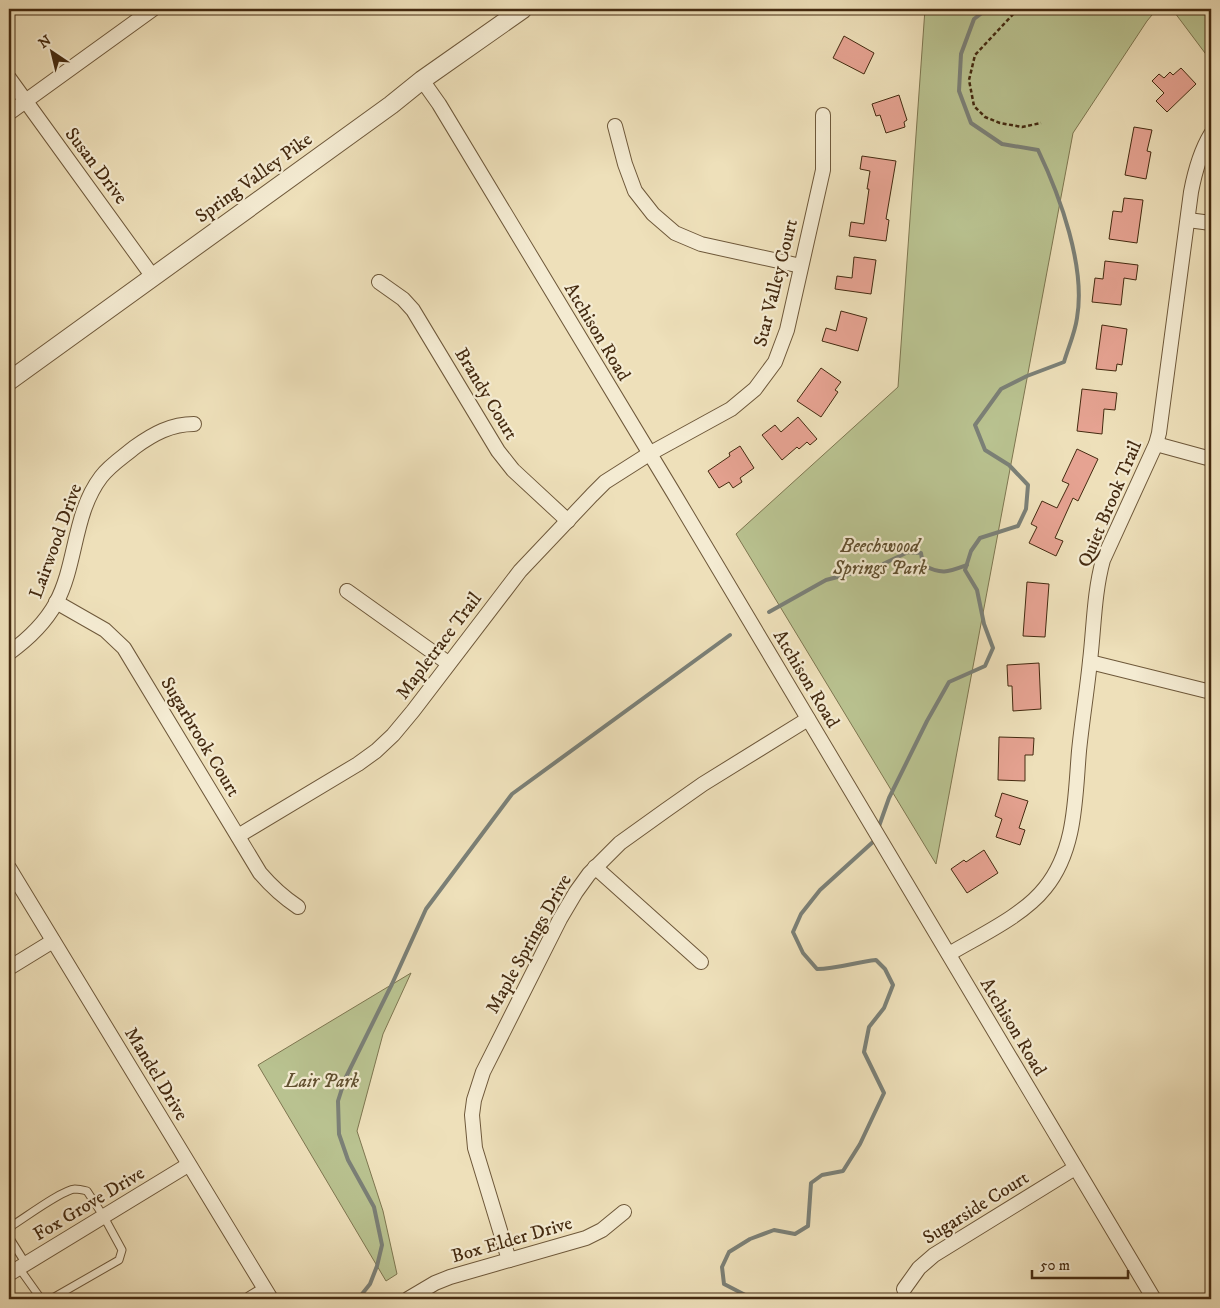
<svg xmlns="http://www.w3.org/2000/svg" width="1220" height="1308" font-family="'IM FELL DW Pica',serif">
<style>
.green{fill:#b9c290;stroke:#7e7650}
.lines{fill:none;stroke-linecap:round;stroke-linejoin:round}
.stream{stroke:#7b8077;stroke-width:4}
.building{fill:#e6a392;stroke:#442a10}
.service-casing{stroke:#6e583a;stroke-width:9}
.minor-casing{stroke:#6e583a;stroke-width:16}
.tertiary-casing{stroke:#6e583a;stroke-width:20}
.path{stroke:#442a10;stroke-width:2.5;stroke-dasharray:4 2.5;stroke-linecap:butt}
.service{stroke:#f4ebd2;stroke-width:7}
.minor{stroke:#f4ebd2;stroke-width:14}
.tertiary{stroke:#f4ebd2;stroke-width:18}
.labels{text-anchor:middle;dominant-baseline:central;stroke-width:4.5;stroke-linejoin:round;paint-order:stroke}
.street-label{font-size:19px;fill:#442a10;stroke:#f4ebd2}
.park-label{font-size:19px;font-style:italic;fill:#615030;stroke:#f4ebd2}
</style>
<rect width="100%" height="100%" fill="#eee0ba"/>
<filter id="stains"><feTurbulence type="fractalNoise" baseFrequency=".004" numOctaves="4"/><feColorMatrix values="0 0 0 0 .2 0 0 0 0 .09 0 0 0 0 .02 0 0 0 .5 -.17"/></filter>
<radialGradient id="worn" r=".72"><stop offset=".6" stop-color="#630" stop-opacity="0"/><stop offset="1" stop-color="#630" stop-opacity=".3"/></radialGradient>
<g class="green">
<polygon points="925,9 1157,9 1147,21 1073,133 936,864 736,534 898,387"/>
<polygon points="1172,9 1211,9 1211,61"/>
<polygon points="411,973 383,1034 357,1131 383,1211 397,1274 386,1281 258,1065"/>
</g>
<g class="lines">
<g class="stream">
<path d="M769,612L826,580L879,566L908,552L921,553L923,565C942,575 948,572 967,565"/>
<path d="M878,829L889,798L927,721L949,682L985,666L993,648L984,624L977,590L965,570L971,551L980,538L1018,526L1026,509L1028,485L1009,465L985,450L975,425L1001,389L1027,376L1064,362C1068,348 1075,333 1077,318C1086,267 1060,196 1038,150L1002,144L971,123L959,91L961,54L974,19L987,9"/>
<polyline points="358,1299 370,1284 377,1266 382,1245 374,1207 348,1160 339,1134 338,1101 345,1079 392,984 426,909 512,794 730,635"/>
<path d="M753,1299L724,1284L722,1267L729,1252L750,1239L774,1230L795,1234L808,1226L811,1183L822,1175L843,1171L860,1144L884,1093L864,1052L869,1027L884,1008L893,985L885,969L876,960C856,962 837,969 817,969L803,953L793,932L801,914L820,890L874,841L875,838"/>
</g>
</g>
<g class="building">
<polygon points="844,36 874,53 864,74 833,58"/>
<polygon points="1181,68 1196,84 1167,112 1156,101 1164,93 1152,81 1159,74 1164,78 1170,72 1173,75"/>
<polygon points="899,95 907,120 904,122 905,127 886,133 880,115 876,116 872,104"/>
<polygon points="1134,127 1152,130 1147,151 1151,152 1146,179 1125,175"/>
<polygon points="862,156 896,161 886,219 889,220 886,241 849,236 851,222 864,224 869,189 867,189 870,171 860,169"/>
<polygon points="1124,198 1143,200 1137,243 1109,239 1113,211 1122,212"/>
<polygon points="854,257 876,260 871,294 835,289 837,276 852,278"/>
<polygon points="1105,261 1138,265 1136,280 1124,278 1121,305 1092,302 1095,278 1103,279"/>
<polygon points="841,311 867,318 858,351 822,341 826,328 836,331"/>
<polygon points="1102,325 1127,329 1122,365 1117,364 1116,371 1096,369"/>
<polygon points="821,368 841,382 835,390 838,392 821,417 797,401"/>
<polygon points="1082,389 1117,393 1115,410 1104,409 1102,434 1077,431"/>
<polygon points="798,417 817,439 810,445 807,442 799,449 797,447 782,460 762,435 775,425 781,432"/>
<polygon points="740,446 754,468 740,478 742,482 733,488 729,482 719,488 708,471 730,456 729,453"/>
<polygon points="1077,449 1098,459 1078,501 1073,498 1055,538 1063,541 1056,556 1029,543 1037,527 1031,524 1042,501 1057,508 1069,484 1062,481"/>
<polygon points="1027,582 1049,584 1045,637 1023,636"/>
<polygon points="1039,663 1041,709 1013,711 1012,686 1008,686 1007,665"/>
<polygon points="999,737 1034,738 1033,755 1025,755 1025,781 998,780"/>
<polygon points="1002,793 1028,801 1019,828 1025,830 1020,845 996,837 1002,819 995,816"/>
<polygon points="984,850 998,873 967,893 951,869 964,860 966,862"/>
</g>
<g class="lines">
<g class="service-casing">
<g id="service">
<path d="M9,1230L13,1225C26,1217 62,1190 75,1189C79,1189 83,1190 87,1191L104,1217L122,1250L119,1260L51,1299L39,1296L19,1268"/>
<polyline points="9,1237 26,1264"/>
</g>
</g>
<g class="minor-casing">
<g id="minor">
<polyline points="9,78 153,277"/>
<polyline points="422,80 439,104 673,492 1154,1299"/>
<polyline points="9,113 153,9"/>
<polyline points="615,126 625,164 635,191 653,214 675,233 701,244 801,266"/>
<polyline points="1188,220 1211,223"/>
<polyline points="379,282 403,299 413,310 498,451 513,470 568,521"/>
<polyline points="1156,444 1211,459"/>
<polyline points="347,591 448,663"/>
<path d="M56,602L105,630L124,648L260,873C272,887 283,897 298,907"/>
<path d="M9,653C27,640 45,623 56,603C77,564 73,514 101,477C110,465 123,457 135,447C153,434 171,424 194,424"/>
<polyline points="1090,662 1211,692"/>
<polyline points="238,836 358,764 376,751 393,735 413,711 520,571 592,495 605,482 649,454 731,409 755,389 775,362 787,330 823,170 823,115"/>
<polyline points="595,867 701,962"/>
<polyline points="9,868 271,1299"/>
<path d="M949,954C979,936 1023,916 1045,888C1076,850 1075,798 1079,751C1082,721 1087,691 1090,661C1094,627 1094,593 1103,560L1156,444L1159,433L1191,192C1195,171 1200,152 1211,134"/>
<polyline points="9,968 53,941"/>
<polyline points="509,1260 475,1148 472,1115 474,1100 483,1072 560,919 576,892 589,874 620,843 666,810 703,784 808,719"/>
<polyline points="9,1274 188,1165"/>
<polyline points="904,1289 919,1268 934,1255 1075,1168"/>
<polyline points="250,1299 265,1290"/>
<polyline points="408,1299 435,1283 450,1277 586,1238 602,1230 624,1212"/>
</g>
</g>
<g class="tertiary-casing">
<polyline id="tertiary" points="9,381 391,105 422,80 523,9"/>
</g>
<polyline class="path" points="1018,9 975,55 969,80 974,106 985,117 1000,123 1022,127 1041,123"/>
<use href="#service" class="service"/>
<use href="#minor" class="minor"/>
<use href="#tertiary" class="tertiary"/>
</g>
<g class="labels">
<g class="street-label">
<text transform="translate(96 166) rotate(53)">Susan Drive</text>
<text transform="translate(254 178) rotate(-36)">Spring Valley Pike</text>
<text transform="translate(776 283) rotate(-76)">Star Valley Court</text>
<text transform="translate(597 332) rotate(59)">Atchison Road</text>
<text transform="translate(486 394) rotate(59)">Brandy Court</text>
<text transform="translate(1110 504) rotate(-67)">Quiet Brook Trail</text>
<text transform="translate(56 541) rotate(-70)">Lairwood Drive</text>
<text transform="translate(439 646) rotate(-53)">Mapletrace Trail</text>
<text transform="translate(806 679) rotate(59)">Atchison Road</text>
<text transform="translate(200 737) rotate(59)">Sugarbrook Court</text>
<text transform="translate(529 944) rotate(-61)">Maple Springs Drive</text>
<text transform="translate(1013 1027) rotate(59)">Atchison Road</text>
<text transform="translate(156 1074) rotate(59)">Mandel Drive</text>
<text transform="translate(89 1204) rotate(-31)">Fox Grove Drive</text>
<text transform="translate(976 1208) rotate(-32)">Sugarside Court</text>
<text transform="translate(512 1240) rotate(-16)">Box Elder Drive</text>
</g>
<g class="park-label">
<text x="880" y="546">Beechwood<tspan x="880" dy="22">Springs Park</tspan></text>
<text x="322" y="1081">Lair Park</text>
</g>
</g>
<rect width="1220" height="1308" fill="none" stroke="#eee0ba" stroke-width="30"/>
<rect x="10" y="10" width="1200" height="1288" fill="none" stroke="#442a10" stroke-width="2.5"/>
<rect x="15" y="15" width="1190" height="1278" fill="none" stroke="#442a10"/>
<g transform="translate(52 52) rotate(325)" stroke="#f4ebd2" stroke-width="4" paint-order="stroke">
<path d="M0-4L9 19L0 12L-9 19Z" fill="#442a10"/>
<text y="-8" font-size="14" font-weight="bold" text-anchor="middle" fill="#442a10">N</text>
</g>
<path d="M1032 1270v8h96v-8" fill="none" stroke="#442a10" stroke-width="2.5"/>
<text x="1040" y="1270" font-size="15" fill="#442a10" stroke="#f4ebd2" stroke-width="4" paint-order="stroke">50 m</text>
<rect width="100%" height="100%" filter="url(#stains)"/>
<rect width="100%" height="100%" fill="url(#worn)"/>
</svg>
